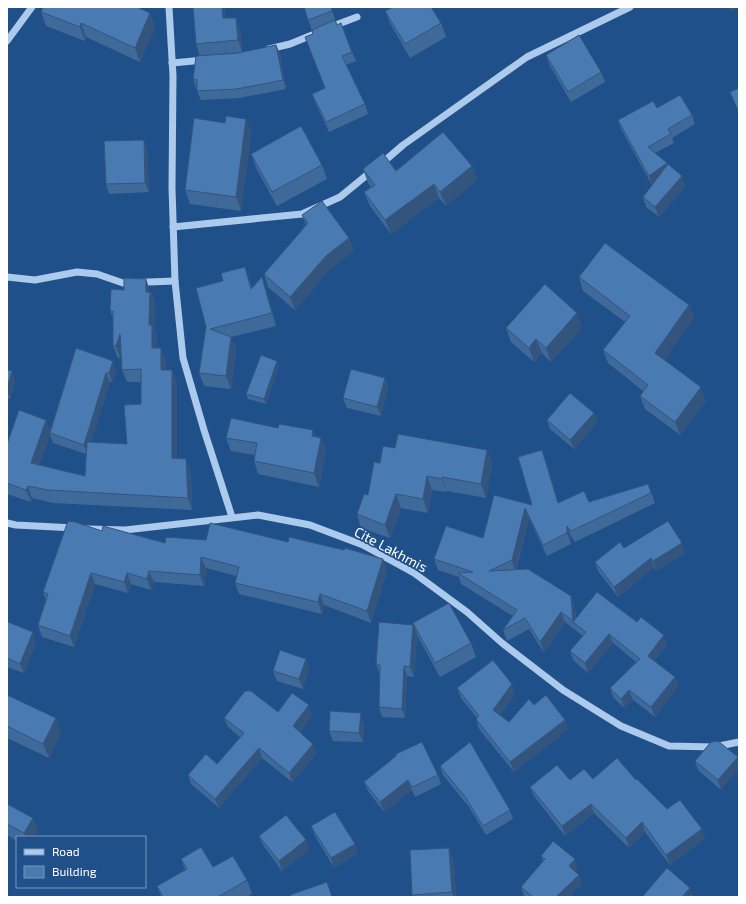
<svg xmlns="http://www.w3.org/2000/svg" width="746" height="904" font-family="'Exo 2',sans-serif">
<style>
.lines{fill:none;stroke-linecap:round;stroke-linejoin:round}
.minor{stroke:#accaeb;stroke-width:7}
.wall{fill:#3f6999;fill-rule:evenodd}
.shaded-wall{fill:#33557d}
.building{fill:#497ab2;stroke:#33557d}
.labels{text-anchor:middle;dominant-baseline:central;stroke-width:3.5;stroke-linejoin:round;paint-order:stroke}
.street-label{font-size:14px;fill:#fff;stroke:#20508a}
</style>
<rect width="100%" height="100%" fill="#20508a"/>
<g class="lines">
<g class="minor">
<polyline points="169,7 173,76 172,188 175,281 183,358 204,430 232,517"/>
<polyline points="333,26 357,17"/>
<polyline points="7,41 32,7"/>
<polyline points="269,49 290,44 312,35"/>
<polyline points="172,63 204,60"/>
<polyline points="381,164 403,145 527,57 630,7"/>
<polyline points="173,227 302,214 340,197 373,170"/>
<polyline points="7,277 35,280 77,272 97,274 123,283 175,281"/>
<polyline points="7,523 16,525 75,528"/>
<polyline points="87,529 125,530 258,515 310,525 363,545 414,573 467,612 502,643 563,690 621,726 669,746 714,747 739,742"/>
</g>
</g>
<g class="wall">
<polygon points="304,7 331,7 337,25 352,52 356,61 346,65 365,104 368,114 329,132 316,104 312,94 325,89 313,34"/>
<polygon points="385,11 441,23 446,37 410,58 391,25"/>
<polygon points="41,12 155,27 140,62 86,37 85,41 46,26"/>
<polygon points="226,18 240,29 242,52 200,56 196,44"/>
<polygon points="276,45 280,54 286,89 240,98 201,100 197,91 197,88 196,88 193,79 238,53"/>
<polygon points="546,55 601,72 605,82 571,102 549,64"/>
<polygon points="657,108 692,115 695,124 672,138 674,143 655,153 667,165 685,186 659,217 646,207 643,197 652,185 621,129 618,120"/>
<polygon points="246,119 251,133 241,211 190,204 185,190 225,123"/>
<polygon points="144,140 147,150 149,192 109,194 106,184"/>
<polygon points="251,154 322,165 327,179 277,206 256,168"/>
<polygon points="472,166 477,180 446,206 439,198 391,234 370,206 364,192 371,187 368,183 363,169 396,171"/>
<polygon points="302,215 349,238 354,251 331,268 295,310 268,287 264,274 306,225"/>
<polygon points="245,267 252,288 262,277 266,289 276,326 231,337 236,349 231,389 204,386 199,373 223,281"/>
<polygon points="579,277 689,305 694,318 664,360 706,401 680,435 645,409 640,396 643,391 608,363 603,350 625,322 583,291"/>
<path d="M151,292L155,305L154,330L157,338V348H161L166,361V370H172L177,383V458L191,472L192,510L53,503L32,498L31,502L7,494V444L46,420L50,431L76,348L116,370L112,382H110L91,442L127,444L141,404V382H127L122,370L121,356L120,358H118L113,345V318L110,311ZM50,435L53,443L86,454L85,476L39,465Z"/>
<polygon points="582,327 551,362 542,353 534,362 511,342 506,328"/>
<polygon points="279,366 266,404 248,399 246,394"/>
<polygon points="7,370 15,381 10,399 7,398"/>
<polygon points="385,378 388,387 381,416 347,408 343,398"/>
<polygon points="594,413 597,422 574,449 550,429 547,420"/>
<polygon points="316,436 321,438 326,451 319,487 258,474 254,461 255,455 231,451 226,438"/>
<polygon points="395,448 487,450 492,464 486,498 447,491 447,492 432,490 428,513 401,508 390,538 361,528 357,514 368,495 380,463"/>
<polygon points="546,461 558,503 589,502 648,484 655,503 575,542 571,536 571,544 547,556 529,518 516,570 575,607 576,619 667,644 654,661 675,677 678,686 655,717 633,700 624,708 613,697 610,688 636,662 613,643 588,673 573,660 570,651 583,636 565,622 544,653 529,629 507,641 503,630 513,616 461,584 459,577 438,570 434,559 483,538 532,505"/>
<polygon points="102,531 165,543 206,540 288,542 344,550 387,571 371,623 324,605 322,614 239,594 235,583 237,576 206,568 204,586 154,582 151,590 131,584 128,593 95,584 74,647 42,637 38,625 46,600 43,592"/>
<polygon points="624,548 685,553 656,571 654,567 618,597 598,571 595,562"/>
<polygon points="413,623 471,643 476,657 440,677 418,637"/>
<polygon points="7,624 36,642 24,673 7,667"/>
<polygon points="413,625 417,635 414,677 407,676 405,718 382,717 379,707 380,674 376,664"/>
<polygon points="306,659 309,668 303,689 277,681 273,671"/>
<polygon points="457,688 515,694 500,715 509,722 534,705 565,720 568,729 514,772 479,729 476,719 477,718 461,698"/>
<polygon points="7,695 61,733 49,758 7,738"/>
<polygon points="278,712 312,715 300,732 317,753 292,782 262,758 219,808 191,784 188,775 217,764 240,737 228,727 224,718"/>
<polygon points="364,723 363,742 333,741 329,731"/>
<polygon points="718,741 721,790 698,770 695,761"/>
<polygon points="440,766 510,810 513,819 486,835 469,807 443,775"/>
<polygon points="438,775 441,784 415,797 412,790 384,812 368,791 364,782"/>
<polygon points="593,779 636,780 667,809 705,838 670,865 645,832 629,848 594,813 565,836 534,796 530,787 570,780"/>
<polygon points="7,804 33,818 38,832 35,837 17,837 17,841 7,835"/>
<polygon points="311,826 358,853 334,868 315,836"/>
<polygon points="259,836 309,850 282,871 263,845"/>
<polygon points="541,856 578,868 575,872 579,875 582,884 569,897 525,897 524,896 521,887 543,861"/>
<polygon points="181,859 213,867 247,880 252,894 247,897 161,897 157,886 185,870"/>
<polygon points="454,862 456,897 413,897 412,895"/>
</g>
<g class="shaded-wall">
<polygon points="222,7 225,7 227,30 223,18"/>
<polygon points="728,7 738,7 730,12"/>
<polygon points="150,13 155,27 140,62 135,48"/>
<polygon points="236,18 240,29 242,52 238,40"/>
<polygon points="81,23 86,37 85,41 80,27"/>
<polygon points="276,45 280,54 286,89 283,80"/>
<polygon points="246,119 251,133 241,211 236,197"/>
<polygon points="144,140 147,150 149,192 145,183"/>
<polygon points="667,163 670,172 652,185 649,176"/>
<polygon points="472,166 477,180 446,206 440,192"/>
<polygon points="682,176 685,186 659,217 655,207"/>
<polygon points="434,184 439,198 391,234 385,220"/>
<polygon points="349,238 354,251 331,268 295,310 290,297 326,256"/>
<polygon points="245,267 249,280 255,302 251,289"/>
<polygon points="262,277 266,289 276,326 272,313"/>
<polygon points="146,279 155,305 154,330 157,338 157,361 152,348 146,292"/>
<polygon points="689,305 694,318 660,366 655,353"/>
<polygon points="577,313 582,327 551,362 546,348"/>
<polygon points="120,334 124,347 120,358 116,346"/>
<polygon points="231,337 236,349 231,389 226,376"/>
<polygon points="536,339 542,353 534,362 529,348"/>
<polygon points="161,348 166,361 166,383 161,370"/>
<polygon points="113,361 116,370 112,382 109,373"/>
<polygon points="277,361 279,366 266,404 264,399"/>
<polygon points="172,370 177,383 177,471 172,458"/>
<polygon points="12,371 15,381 10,399 7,390 7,388"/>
<polygon points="106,373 110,382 87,455 84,445"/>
<polygon points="385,378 388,387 381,416 377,407"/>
<polygon points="701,387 706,401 680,435 675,422"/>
<polygon points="594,413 597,422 574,449 570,440"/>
<polygon points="46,420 51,433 50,433 50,435 35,476 31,463"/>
<polygon points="313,430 318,444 312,436"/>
<polygon points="321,438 326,451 319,487 314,473"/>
<polygon points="487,450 492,464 486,498 481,484"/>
<polygon points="542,450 546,461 562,514 558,503"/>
<polygon points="186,459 191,472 192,510 188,498"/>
<polygon points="427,476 432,490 428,513 423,499"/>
<polygon points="442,477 447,491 447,492 442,479"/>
<polygon points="28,486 32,498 31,502 26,490"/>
<polygon points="396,494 401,508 390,538 385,525"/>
<polygon points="525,508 529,518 515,571 512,560"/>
<polygon points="567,526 571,536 571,544 567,533"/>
<polygon points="682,543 685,553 656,571 653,561"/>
<polygon points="201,557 206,568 204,586 200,575"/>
<polygon points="651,558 654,567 618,597 614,587"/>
<polygon points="383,559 387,571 371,623 367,611"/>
<polygon points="149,571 154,582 151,590 147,579"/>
<polygon points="91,573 95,584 74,647 70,636"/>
<polygon points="127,573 131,584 128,593 124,582"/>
<polygon points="320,594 324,605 322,614 318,602"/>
<polygon points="571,596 575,607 576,625 573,622 577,632 573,621"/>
<polygon points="561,612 565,622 544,653 540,642"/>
<polygon points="413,625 417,635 414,677 410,667"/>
<polygon points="33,632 36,642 24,673 20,664"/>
<polygon points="609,634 613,643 588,673 585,663"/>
<polygon points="664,635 667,644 651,665 648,656"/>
<polygon points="306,659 309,668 303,689 299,679"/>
<polygon points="404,666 407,676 405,718 402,709"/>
<polygon points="675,677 678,686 655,717 651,707"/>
<polygon points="512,684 515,694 497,720 493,710"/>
<polygon points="629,690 633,700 624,708 621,699"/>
<polygon points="309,705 312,715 297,736 293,726"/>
<polygon points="361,713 364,723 363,742 359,733"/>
<polygon points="56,718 61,733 49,758 43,744"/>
<polygon points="565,720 568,729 514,772 510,762"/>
<polygon points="313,744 317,753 292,782 289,773"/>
<polygon points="259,748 262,758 219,808 215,799"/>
<polygon points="738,757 739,762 739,769 721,790 718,780"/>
<polygon points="408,780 412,790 384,812 380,802"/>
<polygon points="591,804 594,813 565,836 562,826"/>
<polygon points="33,818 38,832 35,837 26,837 24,833"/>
<polygon points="642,822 645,832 629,848 626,838"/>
<polygon points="702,829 705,838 670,865 666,855"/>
<polygon points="306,840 309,850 282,871 279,861"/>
<polygon points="355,844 358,853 334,868 331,858"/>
<polygon points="449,848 454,862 456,897 454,897 452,892"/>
<polygon points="575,859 578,868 572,876 569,866"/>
<polygon points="579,875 582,884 569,897 556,897"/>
<polygon points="690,888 694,897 682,897"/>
</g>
<g class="building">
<polygon points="43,7 137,7 150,13 135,48 81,23 80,27 41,12"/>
<polygon points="193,7 222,7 223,18 236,18 238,40 196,44"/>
<polygon points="304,7 331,7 332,11 308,20"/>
<polygon points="393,7 431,7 441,23 405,44 385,11"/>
<polygon points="335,20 337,25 341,23 352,52 342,56 365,104 326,122 312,94 325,88 305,37 313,34 312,30"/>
<polygon points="579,35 601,72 568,92 546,55"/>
<polygon points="276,45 283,80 237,89 197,91 197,80 193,79 196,56 238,53"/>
<polygon points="739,88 739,113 730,92"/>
<polygon points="680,95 692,115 668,129 671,134 648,147 667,163 649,176 618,120 653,101 657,108"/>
<polygon points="226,116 246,119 236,197 185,190 194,118 225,123"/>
<polygon points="301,126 322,165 272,192 251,154"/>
<polygon points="443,132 472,166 440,192 434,184 385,220 364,192 375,185 363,169 383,153 396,171"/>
<polygon points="144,140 145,183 106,184 104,141"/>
<polygon points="668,164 682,176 655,207 643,197"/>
<polygon points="322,201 349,238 326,256 290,297 264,274 308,223 302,215"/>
<polygon points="605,243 689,305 655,353 701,387 675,422 640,396 648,385 603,350 630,316 579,277"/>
<polygon points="245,267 251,289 262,277 272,313 210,329 231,337 226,376 199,373 206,327 196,288 223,281 221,273"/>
<polygon points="124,278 146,279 146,292 150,292 149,325 152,325 152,348 161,348 161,370 172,370 172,458 186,459 188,498 48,490 28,486 26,490 7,483 7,444 19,410 46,420 31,463 85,476 87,442 127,444 124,405 141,404 141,369 122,370 120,334 116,346 113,345 113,311 110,311 111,289 124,290"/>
<polygon points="545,284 577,313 546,348 536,339 529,348 506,328"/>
<polygon points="76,348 113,361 109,373 106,373 84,445 50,433"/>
<polygon points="261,355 277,361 264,399 246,394"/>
<polygon points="351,369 385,378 377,407 343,398"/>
<polygon points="7,370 12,371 7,388"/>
<polygon points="570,393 594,413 570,440 547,420"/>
<polygon points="231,418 278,428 279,424 313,430 312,436 321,438 314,473 254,461 257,443 226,438"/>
<polygon points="398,434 487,450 481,484 442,477 442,479 427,476 423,499 396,494 385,525 357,514 364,494 368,495 374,462 380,463 383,446 395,448"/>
<polygon points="542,450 558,503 584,491 589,502 648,484 651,493 571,531 567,526 567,533 543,545 525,508 512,560 489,571 528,569 571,596 573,621 561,612 540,642 525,618 503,630 517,610 458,573 473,572 434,559 446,526 483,538 494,495 532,505 518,457"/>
<polygon points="68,521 75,522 102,531 103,526 165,543 166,537 206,540 210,523 288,542 289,537 344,550 345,548 383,559 367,611 320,594 318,602 235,583 239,567 201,557 200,575 149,571 147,579 127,573 124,582 91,573 70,636 38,625 48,594 43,592"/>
<polygon points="668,521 682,543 653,561 651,558 614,587 595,562 620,542 624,548"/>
<polygon points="597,592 637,622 641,617 664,635 648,656 675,677 651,707 629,690 621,699 610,688 640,659 609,634 585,663 570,651 586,632 573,622"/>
<polygon points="449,603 471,643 435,663 413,623"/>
<polygon points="8,622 33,632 20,664 7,658 7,624"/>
<polygon points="379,622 413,625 410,667 404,666 402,709 379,707 380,665 376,664"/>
<polygon points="280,650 306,659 299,679 273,671"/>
<polygon points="493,660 512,684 493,710 509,722 529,699 534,705 546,695 565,720 510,762 476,719 479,716 457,688"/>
<polygon points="245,691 251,691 278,712 292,693 309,705 293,726 313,744 289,773 259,748 215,799 188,775 206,754 217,764 244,733 224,718"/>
<polygon points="7,695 56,718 43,744 7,726"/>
<polygon points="330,711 361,713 359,733 329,731"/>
<polygon points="718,741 738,757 718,780 695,761 711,742"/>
<polygon points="422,742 438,775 412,787 408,780 380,802 364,782 396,756 396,754"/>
<polygon points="470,742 510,810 483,826 466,798 440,766"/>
<polygon points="617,758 636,780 637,779 667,809 680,800 702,829 666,855 642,822 626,838 591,804 562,826 530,787 557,765 570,780 584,769 593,779"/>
<polygon points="7,804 33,818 24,833 7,824"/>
<polygon points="335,812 355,844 331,858 311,826"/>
<polygon points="286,815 306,840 279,861 259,836"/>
<polygon points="553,841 575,859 569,866 579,875 556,897 533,897 521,887 545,859 541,856"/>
<polygon points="201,847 213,867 233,856 247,880 218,897 163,897 157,886 187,869 181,859"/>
<polygon points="449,848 452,892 412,895 410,850"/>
<polygon points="667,868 690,888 682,897 642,897"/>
<polygon points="327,882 332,897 291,897 290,895"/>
</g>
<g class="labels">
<g class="street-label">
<text transform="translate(391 549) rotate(28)">Cite Lakhmis</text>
</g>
</g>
<rect width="746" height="904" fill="none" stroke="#ffffff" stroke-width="16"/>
<rect x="16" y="836" width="130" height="52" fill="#20508a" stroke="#7996b9"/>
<rect x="24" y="849" width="20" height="6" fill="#accaeb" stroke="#7996b9"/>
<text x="52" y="856" font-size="12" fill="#ffffff">Road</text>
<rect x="24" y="866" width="20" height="12" fill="#497ab2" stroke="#7996b9"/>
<text x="52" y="876" font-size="12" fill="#ffffff">Building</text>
</svg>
